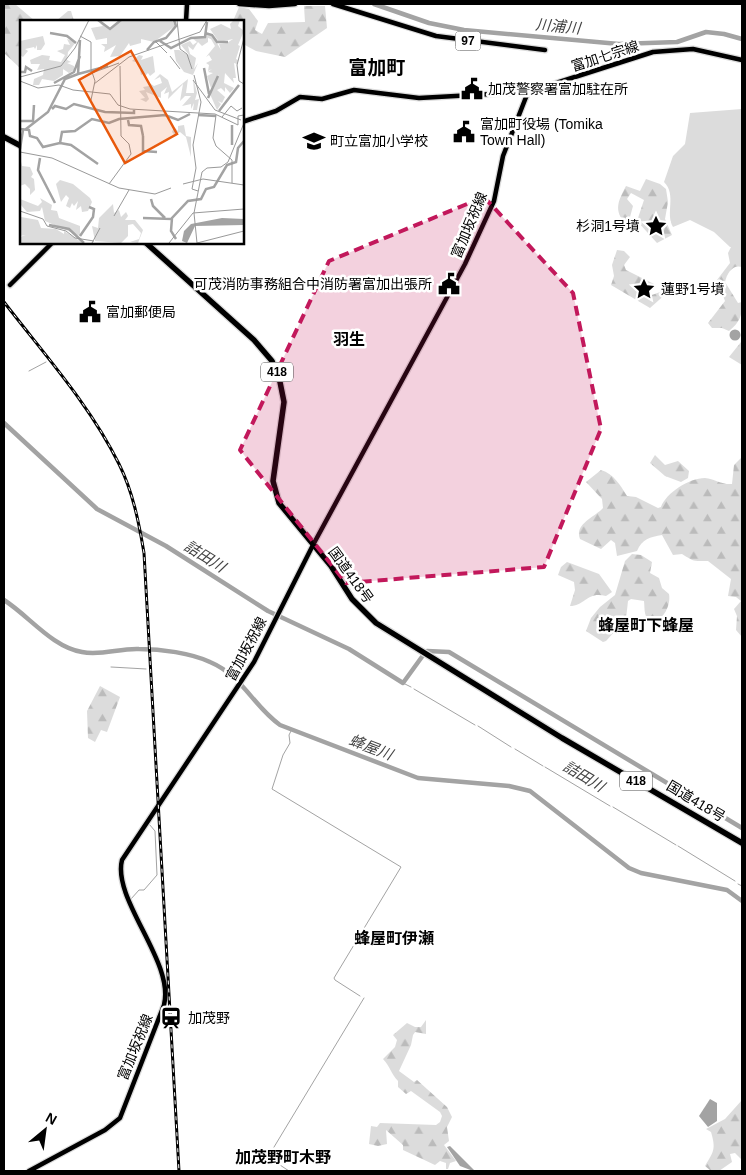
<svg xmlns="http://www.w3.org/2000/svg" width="746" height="1175" font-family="Helvetica,'Noto Sans JP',sans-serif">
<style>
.forest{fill:url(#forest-firs)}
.park{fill:#dcdcdc}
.water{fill:#a3a3a3}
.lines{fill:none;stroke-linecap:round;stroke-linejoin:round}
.stream{stroke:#a3a3a3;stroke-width:1}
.river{stroke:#a3a3a3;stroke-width:4.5}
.major-casing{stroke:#dbdbdb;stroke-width:7}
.highway-casing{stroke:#dbdbdb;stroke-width:8}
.major{stroke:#000;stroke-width:4.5}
.highway{stroke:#000;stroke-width:5.5}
.rail-casing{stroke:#000;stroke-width:3}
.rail{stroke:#fff;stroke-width:1;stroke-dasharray:4;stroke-linecap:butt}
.marked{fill:#c2185b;fill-opacity:0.2;stroke:#c2185b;stroke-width:4;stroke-dasharray:10 6;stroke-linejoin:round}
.labels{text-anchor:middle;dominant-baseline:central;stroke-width:5;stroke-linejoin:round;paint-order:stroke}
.shield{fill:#fff;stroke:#4c4c4c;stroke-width:1}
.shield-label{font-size:12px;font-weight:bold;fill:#000}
.street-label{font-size:14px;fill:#000;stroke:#fff}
.poi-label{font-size:14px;fill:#000;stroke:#fff;text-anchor:start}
.water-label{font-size:15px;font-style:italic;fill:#444;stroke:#fff}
.quarter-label{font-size:16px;font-weight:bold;fill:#000;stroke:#fff}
.district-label{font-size:19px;font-weight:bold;fill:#000;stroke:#fff}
.inset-river{fill:none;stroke:#a3a3a3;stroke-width:2.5}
.inset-road{fill:none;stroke:#999;stroke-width:1}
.view{fill:#e8590c;fill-opacity:0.15;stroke:#e8590c;stroke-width:2.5}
.inset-edge{fill:none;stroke:#000;stroke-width:2.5}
</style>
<defs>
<pattern id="forest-firs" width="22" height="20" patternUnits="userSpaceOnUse" patternTransform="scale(1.25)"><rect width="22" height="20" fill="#dcdcdc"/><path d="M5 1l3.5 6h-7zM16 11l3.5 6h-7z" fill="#bbb"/></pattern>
</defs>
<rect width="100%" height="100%" fill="#fff"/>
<g class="forest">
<polygon points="4,4 15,4 35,21 21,21 21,69 4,53"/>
<polygon points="304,6 325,6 327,28 285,57 256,51 243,44 242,21 233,21 239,7 249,9 258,21 255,30 262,34 268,23 305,22"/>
<polygon points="68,11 71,11 74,21 56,21"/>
<path d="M646,179L660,184L666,189L668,202L665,219L672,235L657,243L637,221L644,200L631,193L627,199L633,206L630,217L623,221C614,208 619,200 626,186L640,191Z"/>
<path d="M742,199V267C733,264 727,273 725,282L738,303L742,302C742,316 740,322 729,331L722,328H712L708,323L725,301L717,280L730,263L728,253L734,241Z"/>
<polygon points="617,250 624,251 630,257 624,265 626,270 654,284 647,293 646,297 666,290 668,292 650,308 611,285 614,276 612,265"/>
<polygon points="741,342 742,342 742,365 729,357"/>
<polygon points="655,455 665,465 678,461 689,471 688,478 681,482 665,476 650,463"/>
<path d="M742,457V637L736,630L737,616L734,609L741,601L736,597L728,596L731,579L708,561C692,561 695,562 682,554L673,555L662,535C650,537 642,539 637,551L617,556L615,543L611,540L601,549L580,539C574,524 595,517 603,508L602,499L586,482L601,470C614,474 620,485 627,496L636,497L658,508L661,507C666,493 689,478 705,478C714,479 723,485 732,484L734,465Z"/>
<path d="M632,554L641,555L652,562L650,573L659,578L662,588L669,594C671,605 664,619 653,623C643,618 645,610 644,601L631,599L628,601L626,619L606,641L603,642L586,631L591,618L600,607L615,595L625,561Z"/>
<path d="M567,562L599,574L612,592L606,596C587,591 585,606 570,606L575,590L574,582L558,575L561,567Z"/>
<polygon points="100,686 120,697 107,732 101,730 95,742 88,738 87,711"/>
<path d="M426,1020V1034L415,1032L413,1035L411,1045L399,1071L414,1082L417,1080L447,1107L452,1117L447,1127L449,1141L444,1145L456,1161L450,1163L448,1169H446V1163L440,1161L435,1165L403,1150V1145L386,1130L387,1144L378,1146L369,1144L371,1126L377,1127L380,1123L436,1125L440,1122L442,1116L440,1112L411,1091L406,1094L398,1087V1081C391,1074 390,1066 383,1059L395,1047L397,1040L393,1035L407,1023L415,1027H421Z"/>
<path d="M742,1100V1160L735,1153L730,1154L732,1162L719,1171H711L705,1166C714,1151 716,1149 711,1132L706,1129L725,1119Z"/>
</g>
<path class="park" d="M742,109V247H730L714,232L690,220L673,227C665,213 677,195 664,182L673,156L685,144L690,113Z"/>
<g class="water">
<circle cx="735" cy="335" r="5.5"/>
<polygon points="710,1099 717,1103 717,1121 708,1127 699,1116"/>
<polygon points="450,1146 474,1170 473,1171 460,1166 447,1147"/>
</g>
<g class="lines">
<g class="stream">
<polyline points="29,371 46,362"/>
<polyline points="111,667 146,669"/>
<polyline points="403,683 411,687"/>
<polyline points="414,689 475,725"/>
<polyline points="478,726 511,747"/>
<polyline points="292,729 289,735 290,743 283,755 272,789 401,867 334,978 335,980 360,996"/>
<polyline points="515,749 543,766"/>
<polyline points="545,767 610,806"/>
<polyline points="613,807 676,845"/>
<polyline points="678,846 735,881"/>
<polyline points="738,884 742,886"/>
<polyline points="131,899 139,890 144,890 157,875 155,831 149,824"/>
<polyline points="289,1171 268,1157 364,998"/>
</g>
<g class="river">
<polyline points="374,4 429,23 464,30 619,44 677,42 706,32 724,34 742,39"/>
<polyline points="4,423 97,509 166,546 268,611 349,649 403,683 424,654"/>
<path d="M4,600C29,616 52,647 82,652C101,656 120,648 139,649C161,649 191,653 210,662C243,676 253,706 280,725L418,778L509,786L530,791L629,868L641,873L727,890L742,901"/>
<polyline points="427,651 449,652 742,828"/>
</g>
<g class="major-casing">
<g id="major">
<polyline points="239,4 269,6 295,4"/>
<polyline points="333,4 436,36 545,50"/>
<polyline points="186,21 187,4"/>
<polyline points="242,122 276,111 300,97 322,99 354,90 419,98 528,92 653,52 693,49 742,60"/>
<polyline points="10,285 53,242"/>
<path d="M29,1171L105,1130L120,1118L164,1005C175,962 112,900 122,860L254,662L313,545L465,264L494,201L503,156L528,92"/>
</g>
</g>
<g class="highway-casing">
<g id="highway">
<polyline points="4,137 21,146"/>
<polyline points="145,242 254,340 272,361 280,382 284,402 273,481 279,503 331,566 352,599 376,623 562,738 742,843"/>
</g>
</g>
<use href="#major" class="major"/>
<use href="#highway" class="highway"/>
<g class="rail-casing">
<path id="rail" d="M4,302C44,354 90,405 119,464C133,492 139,523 144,553L179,1171"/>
</g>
<use href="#rail" class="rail"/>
</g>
<path class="marked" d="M484,197L573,293L601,429L544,567L346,583L240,450L329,261Z"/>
<defs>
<g id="civic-bare" transform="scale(1.725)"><path d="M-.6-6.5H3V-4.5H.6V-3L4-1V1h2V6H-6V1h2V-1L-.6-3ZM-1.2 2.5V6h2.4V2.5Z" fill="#000" stroke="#fff" stroke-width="2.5" paint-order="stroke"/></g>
<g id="school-bare" transform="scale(1.725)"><path d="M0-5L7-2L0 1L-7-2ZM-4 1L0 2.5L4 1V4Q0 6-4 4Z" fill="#000" stroke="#fff" stroke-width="2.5" paint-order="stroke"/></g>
<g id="sight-bare" transform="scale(1.725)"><path d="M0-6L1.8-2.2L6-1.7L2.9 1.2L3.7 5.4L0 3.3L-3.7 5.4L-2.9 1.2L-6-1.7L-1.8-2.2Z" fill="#000" stroke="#fff" stroke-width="2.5" paint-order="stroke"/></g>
<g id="station-bare" transform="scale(1.725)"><path d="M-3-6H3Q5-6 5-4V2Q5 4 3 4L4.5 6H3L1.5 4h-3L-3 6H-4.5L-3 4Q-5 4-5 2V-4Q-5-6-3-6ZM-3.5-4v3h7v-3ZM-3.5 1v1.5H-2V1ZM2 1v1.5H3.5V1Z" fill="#000" stroke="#fff" stroke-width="2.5" paint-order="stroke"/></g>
</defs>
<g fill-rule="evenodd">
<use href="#civic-bare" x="472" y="89"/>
<use href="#civic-bare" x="464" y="132"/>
<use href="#school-bare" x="314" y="141"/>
<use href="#sight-bare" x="656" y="226"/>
<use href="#civic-bare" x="449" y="284"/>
<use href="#sight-bare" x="644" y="289"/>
<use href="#civic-bare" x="90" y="312"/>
<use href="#station-bare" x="171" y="1018"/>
</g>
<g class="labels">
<g class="shield">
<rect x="455.5" y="31.5" width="25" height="19" rx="4"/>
<rect x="261" y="362.5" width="32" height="19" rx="4"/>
<rect x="620" y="771.5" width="32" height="19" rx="4"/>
</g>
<g class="shield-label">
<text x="468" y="41">97</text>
<text x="277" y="372">418</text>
<text x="636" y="781">418</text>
</g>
<g class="street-label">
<text transform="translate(605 56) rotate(-18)">富加七宗線</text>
<text transform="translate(469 225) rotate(-67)">富加坂祝線</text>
<text transform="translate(351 575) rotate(54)">国道418号</text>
<text transform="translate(246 649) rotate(-62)">富加坂祝線</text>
<text transform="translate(696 801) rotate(31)">国道418号</text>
<text transform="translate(135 1047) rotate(-68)">富加坂祝線</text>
</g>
<g class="poi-label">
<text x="488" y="89">加茂警察署富加駐在所</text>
<text x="480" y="124">富加町役場 (Tomika<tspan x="480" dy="16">Town Hall)</tspan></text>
<text x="330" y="141">町立富加小学校</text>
<text x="640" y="226" text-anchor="end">杉洞1号墳</text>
<text x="432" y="284" text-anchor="end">可茂消防事務組合中消防署富加出張所</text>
<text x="661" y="289">蓮野1号墳</text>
<text x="106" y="312">富加郵便局</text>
<text x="188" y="1018">加茂野</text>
</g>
<g class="water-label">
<text transform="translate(558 26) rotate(5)">川浦川</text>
<text transform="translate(205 556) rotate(32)">詰田川</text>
<text transform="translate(371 747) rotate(21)">蜂屋川</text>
<text transform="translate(584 776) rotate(31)">詰田川</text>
</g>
<g class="quarter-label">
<text x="349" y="339">羽生</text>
<text x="646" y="625">蜂屋町下蜂屋</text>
<text x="394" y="938">蜂屋町伊瀬</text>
<text x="283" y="1157">加茂野町木野</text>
</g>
<g class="district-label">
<text x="377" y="67">富加町</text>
</g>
</g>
<g transform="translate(20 20)">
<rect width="224" height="224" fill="#fff"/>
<path d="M102,0H152L155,6L134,22L121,19V23L110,26L109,23L100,36L90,37L96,25L84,32L85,27L81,24H87V18L76,20L71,8L83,6L80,3L91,9ZM214,0H220L218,6L224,11L218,25L220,26L216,39L218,40L217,44L214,43L216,58H213L214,63L205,53L204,63L214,68L210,73L205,67V72L201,68L197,70L205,77L202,83L198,81L201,84L197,90L190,74L199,54L191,68L187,56L193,53L188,52L192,49L188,51L189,45L186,43L192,40L189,35L186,37L195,26L191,19L188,18V22L182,26L178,22L173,30L168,26L170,34L176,38L174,49L178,43L173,55L164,52L156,41L154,30H159L169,35L161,25L170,21L173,25L177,22L172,18L185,16L186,13L193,16L201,30L199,24L207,23L213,19L199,22L190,9L201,4L211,9L210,4ZM23,16L25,24L21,30H17V25L15,29L14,27L5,29L8,31L3,37L0,35V21ZM47,19L56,22L48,32L47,40L51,42L47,43L54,46V50L49,53L43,49V55L34,61L22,59L19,65H13L14,59L23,55L24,49L17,50L20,44H11L10,40L22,35L30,36L29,40L41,42L45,35L37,31L43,29L44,24L50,25ZM119,35L123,36L121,40L133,36L135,52L130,56L128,53L124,57V53L121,55L119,43L112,41ZM140,54L148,60L152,72L168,59L166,73H174L173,57L177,73L175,80L179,79L177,90H173L174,83L171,89V84L162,86L171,76H165L160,81L163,64L148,79L149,72L144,74L147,67L141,72V78L126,72L129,79L126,82L120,79L125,78L119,71L125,70L123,67L129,66L128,62L134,66L142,63L140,57L134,60ZM164,105L166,116L171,117V137L166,117L160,112L155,115L152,112L154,107L158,111V106ZM0,137L2,146L10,147L13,154L11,157L14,159L15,170L10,175V169L5,164L0,166ZM40,160L53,164L70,178L72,182L68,191L62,192L61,186L56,190L58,181L54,186L52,183L50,188L46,186L49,178L46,175L41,182L36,164ZM20,178L32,185L31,190L37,191L39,198L60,206V216L25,201L22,187L20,191L7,192L1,185L0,179L18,186L22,182ZM93,184L94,193L99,190L101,197L106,192L108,196L105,200H115L123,210L118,223L110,222L119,219L121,213L113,204L108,205V216L101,223L75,221L72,206L78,208L79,198ZM1,197L18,200L21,208L36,209L44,214V211L63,223H0V217L6,215L0,216Z" fill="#dcdcdc"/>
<path d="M202,198L224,199V205L175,206L167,223L162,221L164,211L171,204Z" fill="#a3a3a3"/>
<path class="inset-river" d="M78,0L90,9L101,0M30,13L47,16L56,23M185,13L192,15L197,22H208M140,21L151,28L171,18L185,17L187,2M127,30L134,22L146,18L156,6L154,0M184,48L189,74M0,52H5L6,47L12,51M58,54L88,46M34,63L54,52L60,36M188,78L198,56M32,89L35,86L46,89L54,84L85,92L114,93V90M199,91L219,65M178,95L196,96M108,100L109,105L121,106L123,116M0,101H13L14,85M0,109L9,110L10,116L17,118L23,127L40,123L42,112L55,111L72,99L89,103L99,99L145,95L158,100L170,94M6,109L28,92L45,59L58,54L60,20M123,116V131L137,132M40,123L51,125L78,144M212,125V105M0,129L3,110M20,138L18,150L35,183M131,179L133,186L145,198M123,198L152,199M29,205L49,209L64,223M60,216L73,197L74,189L69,187M156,219L151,211L152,198L168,181L181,179L186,169L194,167L207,145L216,142L218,128L224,121"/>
<path class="inset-road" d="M157,0L160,29L167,34L172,49M60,16L71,22V49L75,61L71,80M224,18L217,45L219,61L224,64M135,21L147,33M150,36L160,49M72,53L99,43M174,55L181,82L173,125L176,148L172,169L178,171M0,57L41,46L55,28L69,0M173,60L195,90L221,100M0,61L18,68L39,65L53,70L90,74L98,85L110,89L195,94L218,105V96L224,95M74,64L109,37L180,12L187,0M196,95L193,118L196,126L212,140V163M202,97L211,86L217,91L222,88M0,132L32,138L99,168L135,174L151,168M89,164L111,134L109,124L101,116L100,46M163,164L183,159L224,165M0,191L23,199L27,206L46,211L55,218L74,221M94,196L109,170M72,223L80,208M149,223L173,193L224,189M177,223L224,211M177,223L174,193L182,152L187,148L201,147L208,142L224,103"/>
<path class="view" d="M111,31L157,114L105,143L59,60Z"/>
<rect width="224" height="224" class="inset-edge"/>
</g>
<rect width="746" height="1175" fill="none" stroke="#000000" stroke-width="10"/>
<g transform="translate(45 1130) rotate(29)" stroke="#ffffff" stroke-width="4" paint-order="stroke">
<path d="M0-4L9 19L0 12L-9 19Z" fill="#000000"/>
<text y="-8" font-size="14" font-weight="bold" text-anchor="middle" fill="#000000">N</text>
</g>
</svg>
